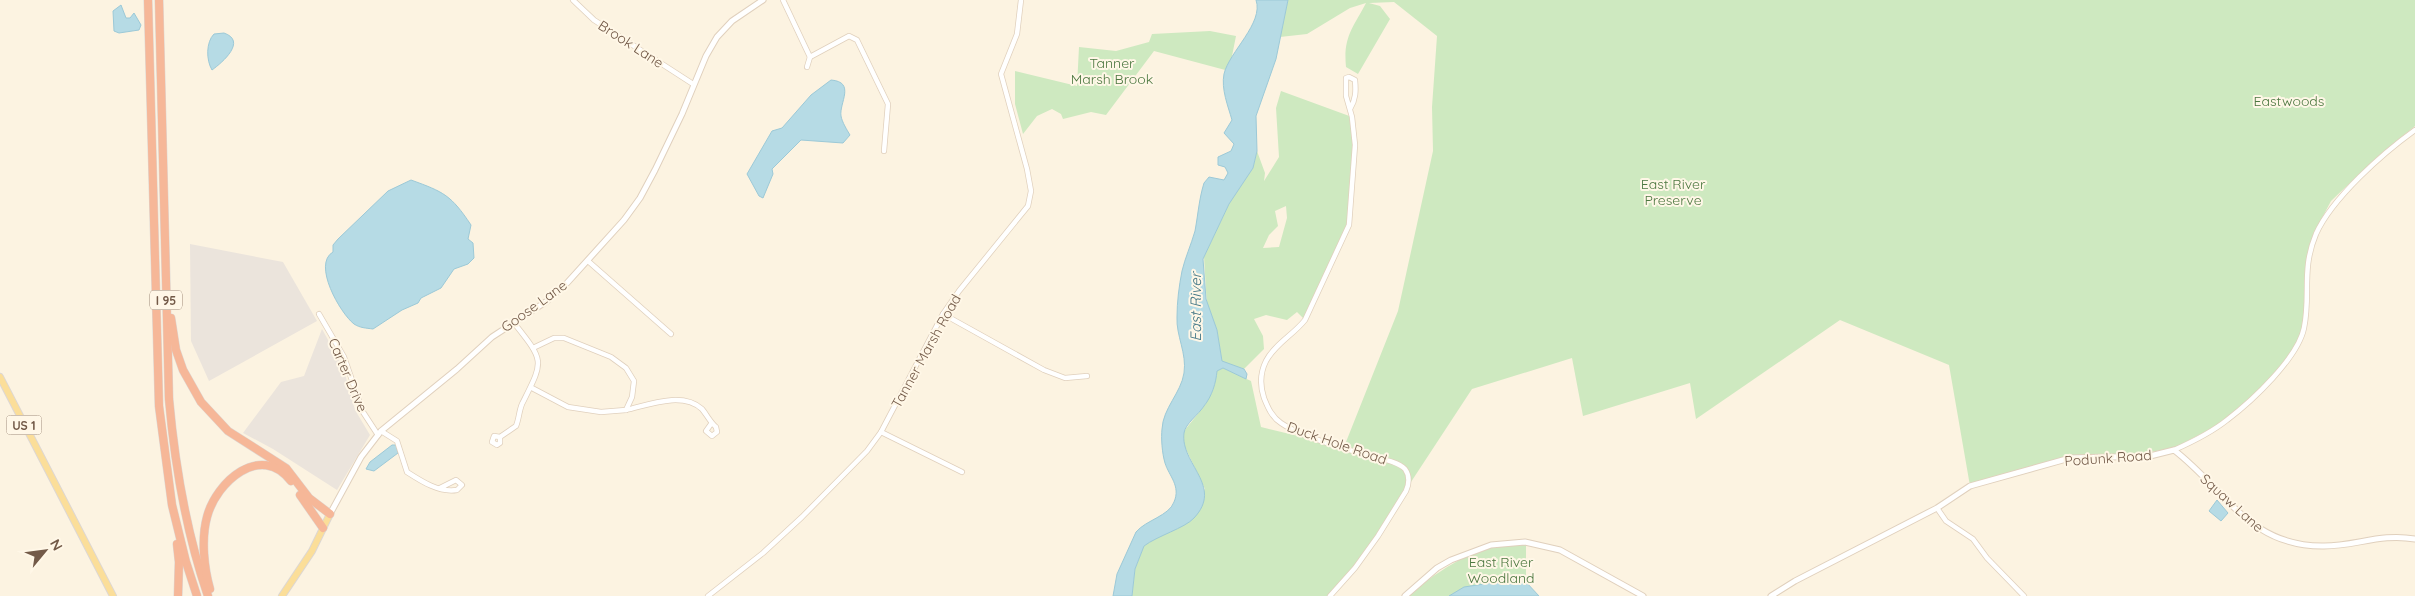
<svg xmlns="http://www.w3.org/2000/svg" width="2415" height="596" font-family="Quicksand,sans-serif">
<style>
.industrial{fill:#ebe4dc}
.green{fill:#cee9c0;fill-rule:evenodd}
.water{fill:#b6dbe5;stroke:#9cc9d7}
.lines{fill:none;stroke-linecap:round;stroke-linejoin:round}
.minor-casing{stroke:#e0d0bd;stroke-width:6}
.tertiary-casing{stroke:#e0d0bd;stroke-width:7}
.primary-casing{stroke:#ddd7d3;stroke-width:8}
.motorway-casing{stroke:#ddd7d3;stroke-width:9}
.minor{stroke:#fff;stroke-width:4.5}
.tertiary{stroke:#fff;stroke-width:5}
.primary{stroke:#fbde99;stroke-width:6}
.motorway{stroke:#f6b798;stroke-width:8}
.labels{text-anchor:middle;dominant-baseline:central;stroke-width:4;stroke-linejoin:round;paint-order:stroke}
.shield{fill:#fff7e7;stroke:#9d8978;stroke-width:1}
.shield-label{font-size:12px;font-weight:bold;fill:#735a48}
.street-label{font-size:14px;fill:#735a48;stroke:#fff7e7}
.park-label{font-size:14px;fill:#4d7841;stroke:#fff7e7}
.water-label{font-size:15px;font-style:italic;fill:#427686;stroke:#fff7e7}
</style>
<rect width="100%" height="100%" fill="#fcf3e1"/>
<g class="industrial">
<polygon points="190,244 283,262 317,321 209,381 191,341"/>
<polygon points="322,329 343,367 355,410 370,435 337,490 273,449 243,433 281,382 304,376"/>
</g>
<g class="green">
<path d="M1288,0H2415V126L2376,158L2331,201L2313,235L2304,330L2283,368L2227,420L2176,447L2127,457L2070,458L1970,486L1949,365L1840,320L1696,419L1690,383L1583,416L1572,358L1472,389L1409,485L1378,536L1330,596H1132L1135,569L1144,546L1205,489L1183,443L1184,431L1205,405L1213,390L1217,371L1223,368L1251,381L1261,427L1344,447L1398,311L1433,151L1432,107L1437,36L1394,2L1369,3L1380,6L1390,19L1358,74L1346,67C1343,37 1353,28 1366,3L1350,8L1307,34L1280,37Z"/>
<polygon points="1210,31 1236,36 1229,71 1154,51 1106,115 1091,112 1063,119 1061,114 1052,109 1037,116 1023,134 1015,104 1015,71 1077,86 1079,47 1116,51 1149,42 1152,34"/>
<path d="M1281,91L1352,117L1354,129L1349,225L1305,320L1297,312L1287,320L1266,315L1254,319L1263,336L1264,349L1244,369L1222,362L1217,330L1207,307L1204,257L1229,204L1253,168L1257,151L1265,173L1264,181L1279,157L1276,108ZM1286,206L1287,218L1279,247L1263,248L1269,235L1278,226L1275,211Z"/>
<path d="M1504,543H1526V596H1406C1440,571 1462,554 1504,543Z"/>
</g>
<g class="water">
<path d="M1256,0H1288L1276,59L1256,116L1257,151L1253,168L1229,204L1203,259L1206,299L1217,330L1222,361L1244,369L1247,374L1246,379L1223,368L1217,371C1216,383 1212,396 1204,406C1199,414 1185,424 1184,433C1180,464 1224,486 1194,518C1185,528 1157,536 1144,546L1135,569L1132,596H1113L1117,574L1136,532C1146,520 1169,516 1174,502C1181,486 1169,476 1165,463C1162,453 1161,438 1162,429C1163,408 1181,393 1184,373C1187,353 1176,336 1177,317C1177,302 1179,286 1182,271C1185,258 1191,245 1195,231C1198,215 1199,199 1204,183L1209,177L1224,180L1228,173L1225,167L1218,165V157L1231,151L1234,144L1224,133L1232,120C1228,106 1221,89 1224,74C1229,52 1264,23 1256,0Z"/>
<polygon points="121,5 126,18 130,18 134,13 141,25 139,30 119,33 114,31 113,11"/>
<path d="M224,33C247,41 223,62 212,70C206,60 206,42 214,34Z"/>
<path d="M831,80C856,82 839,103 841,116C842,122 847,130 850,135L843,143L801,140L772,169L773,174L763,198L759,196L747,174L772,131L782,128L811,95Z"/>
<path d="M411,180C444,192 451,195 471,225L468,239L473,243L474,258L468,264L454,269L441,288L421,298L418,303L402,310L373,329C366,328 360,328 354,324C340,313 312,264 333,252V245L338,239L388,191Z"/>
<polygon points="392,445 396,445 398,453 374,471 366,469 370,462"/>
<polygon points="2217,500 2228,513 2221,521 2209,511"/>
<polygon points="1511,580 1526,582 1539,596 1449,596 1464,587"/>
</g>
<g class="lines">
<g class="minor-casing">
<g id="minor">
<polyline points="573,0 594,20 693,84"/>
<polyline points="783,0 810,57 849,36 857,40 888,104 884,151"/>
<polyline points="807,67 810,57"/>
<polyline points="588,261 671,334"/>
<polyline points="319,314 344,357 363,412 378,435"/>
<polyline points="943,314 1044,370 1065,378 1087,376"/>
<polyline points="532,388 568,407 601,412 626,410 632,397 634,381 626,368 611,357 564,338 554,338 533,348"/>
<path d="M626,410C648,405 682,391 702,409C707,415 710,422 716,427L717,432L712,436L706,431L711,424"/>
<path d="M381,431L397,441L407,472C421,481 439,493 457,490L462,485L456,480L440,488"/>
<polyline points="881,432 962,472"/>
<path d="M500,437V443L497,445L492,442L494,436L500,437L516,426C519,419 519,411 522,404C544,360 545,362 514,323"/>
<path d="M2174,450C2192,442 2212,432 2227,420C2252,401 2298,358 2304,328C2311,294 2301,270 2316,234C2332,198 2383,153 2415,130"/>
<polyline points="1937,508 1946,521 1973,539 1987,558 2024,596"/>
<polyline points="708,596 763,553 802,517 867,451 881,432 943,314 959,291 1028,206 1031,191 1027,169 1001,74 1017,34 1021,0"/>
<path d="M1330,596L1355,568L1378,536L1406,491C1409,484 1410,476 1405,469C1396,460 1378,459 1366,455C1343,448 1299,436 1281,423C1272,417 1268,408 1264,398C1260,386 1260,373 1266,361C1275,344 1293,335 1305,320L1349,225L1355,145L1352,117L1346,96V78L1349,77L1355,80C1356,91 1356,99 1350,109"/>
</g>
</g>
<g class="tertiary-casing">
<g id="tertiary">
<polyline points="330,514 361,457 381,431 457,369 492,337 547,301 567,283 624,220 640,198 655,170 682,114 706,56 717,37 732,21 763,0"/>
<polyline points="1405,596 1437,568 1451,560 1491,545 1525,542 1560,550 1643,596"/>
<path d="M1771,596L1795,581L1937,508L1970,486L2070,458L2150,456L2174,450C2226,490 2249,547 2324,546C2356,546 2381,533 2415,539"/>
</g>
</g>
<g class="primary-casing">
<g id="primary">
<polyline points="0,377 113,596"/>
<polyline points="282,596 312,551 330,514"/>
</g>
</g>
<g class="motorway-casing">
<g id="motorway">
<polyline points="148,0 159,406 172,505 186,562 197,596"/>
<path d="M159,0L169,399C175,467 186,532 208,596"/>
<polyline points="171,318 176,350 183,370 201,402 228,431 286,468 309,498 330,514"/>
<polyline points="300,495 323,528"/>
<polyline points="177,544 179,562 178,596"/>
<path d="M210,589C204,568 201,539 207,517C216,482 261,442 291,481"/>
</g>
</g>
<use href="#minor" class="minor"/>
<use href="#tertiary" class="tertiary"/>
<use href="#primary" class="primary"/>
<use href="#motorway" class="motorway"/>
</g>
<g class="labels">
<g class="shield">
<rect x="150" y="290.5" width="32" height="19" rx="4"/>
<rect x="6.5" y="415.5" width="35" height="19" rx="4"/>
</g>
<g class="shield-label">
<text x="166" y="300">I 95</text>
<text x="24" y="425">US 1</text>
</g>
<g class="street-label">
<text transform="translate(631 44) rotate(33)">Brook Lane</text>
<text transform="translate(534 306) rotate(-36)">Goose Lane</text>
<text transform="translate(926 351) rotate(-61)">Tanner Marsh Road</text>
<text transform="translate(348 375) rotate(67)">Carter Drive</text>
<text transform="translate(1337 443) rotate(19)">Duck Hole Road</text>
<text transform="translate(2108 458) rotate(-4)">Podunk Road</text>
<text transform="translate(2232 503) rotate(42)">Squaw Lane</text>
</g>
<g class="park-label">
<text x="1112" y="63">Tanner<tspan x="1112" dy="16">Marsh Brook</tspan></text>
<text x="2289" y="101">Eastwoods</text>
<text x="1673" y="184">East River<tspan x="1673" dy="16">Preserve</tspan></text>
<text x="1501" y="562">East River<tspan x="1501" dy="16">Woodland</tspan></text>
</g>
<g class="water-label">
<text transform="translate(1195 307) rotate(-90)">East River</text>
</g>
</g>
<g transform="translate(45 551) rotate(61)" stroke="#fff7e7" stroke-width="4" paint-order="stroke">
<path d="M0-4L9 19L0 12L-9 19Z" fill="#735a48"/>
<text y="-8" font-size="14" font-weight="bold" text-anchor="middle" fill="#735a48">N</text>
</g>
</svg>
